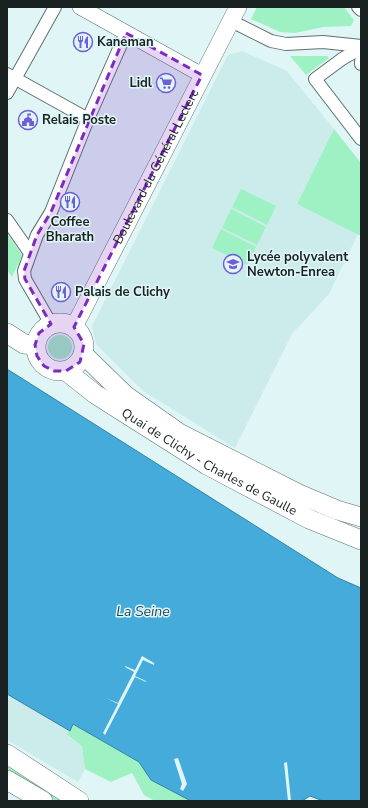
<svg xmlns="http://www.w3.org/2000/svg" width="368" height="808" font-family="'Nunito Sans',sans-serif">
<style>
.built{fill:#cceceb}
.green{fill:#9ef1c3}
.water{fill:#44abda;stroke:#3782a2}
.pier{fill:#e0f6f6}
.lines{fill:none;stroke-linecap:round;stroke-linejoin:round}
.minor-casing{stroke:#5d7070;stroke-width:14}
.tertiary-casing{stroke:#5d7070;stroke-width:16}
.secondary-casing{stroke:#5d7070;stroke-width:18}
.primary-casing{stroke:#5d7070;stroke-width:20}
.minor{stroke:#fff;stroke-width:12}
.tertiary{stroke:#fff;stroke-width:15}
.secondary{stroke:#fff;stroke-width:17}
.primary{stroke:#fff;stroke-width:19}
.marked{fill:#7b2cbf;fill-opacity:0.2;stroke:#7b2cbf;stroke-width:3;stroke-dasharray:8 5;stroke-linejoin:round}
.labels{text-anchor:middle;dominant-baseline:central;stroke-width:3;stroke-linejoin:round;paint-order:stroke}
.poi-label{font-size:13px;font-weight:bold;fill:#192121;stroke:#e0f6f6;text-anchor:start}
.street-label{font-size:13px;fill:#192121;stroke:#e0f6f6}
.water-label{font-size:14px;font-style:italic;fill:#1f4a5f;stroke:#e0f6f6}
</style>
<rect width="100%" height="100%" fill="#e0f6f6"/>
<g class="built">
<polygon points="242,51 287,71 334,129 297,204 358,234 329,294 292,334 235,448 143,391 96,344 92,326 228,55"/>
<polygon points="7,694 70,731 67,736 82,746 85,769 78,782 7,740"/>
</g>
<g class="green">
<polygon points="257,7 344,7 354,20 351,26 323,27 295,33 280,32 251,19"/>
<polygon points="290,56 327,56 329,58 306,75"/>
<polygon points="334,129 361,163 361,236 297,204"/>
<polygon points="241,189 276,206 267,225 232,207"/>
<polygon points="231,209 266,227 257,245 222,228"/>
<polygon points="221,229 256,247 247,265 212,248"/>
<polygon points="8,235 22,255 19,263 12,277 7,270"/>
<circle cx="60" cy="347" r="12"/>
<polygon points="73,724 139,762 151,780 191,801 155,801 144,795 132,773 111,782 85,769 82,746 67,735"/>
<polygon points="7,763 65,801 55,801 7,773"/>
</g>
<polygon class="water" points="7,369 338,578 361,588 361,801 323,801 310,796 302,801 191,801 151,780 139,762 73,724 70,731 7,694"/>
<g class="pier">
<polygon points="142,656 154,663 154,665 143,660 135,676 146,681 146,682 135,677 105,735 103,733 118,704 106,698 118,703 134,672 125,667 125,666 135,670"/>
<polygon points="178,758 187,784 183,791 180,789 182,784 174,759"/>
<polygon points="287,762 291,801 288,801 284,763"/>
</g>
<g class="lines">
<g class="minor-casing">
<g id="minor">
<polyline points="358,7 361,10"/>
<polyline points="231,21 271,41 286,44 323,42 361,46"/>
<polyline points="361,48 342,59 315,79 361,139"/>
<polyline points="361,61 361,64"/>
<polyline points="7,74 88,119"/>
<polyline points="7,93 55,7"/>
<polyline points="7,220 30,253"/>
<polyline points="51,324 25,279 24,271 37,235 51,212 88,119 126,33"/>
</g>
</g>
<g class="tertiary-casing">
<polyline id="tertiary" points="80,7 202,75"/>
</g>
<g class="secondary-casing">
<g id="secondary">
<path id="s1" d="M74,327L238,7"/>
</g>
</g>
<g class="primary-casing">
<g id="primary">
<circle cx="60" cy="347" r="24"/>
<polyline points="7,333 24,344 35,345"/>
<polyline points="83,354 125,395 179,433 299,494 337,510 361,517"/>
<path id="s2" d="M66,371L95,394L207,465L309,519L361,540"/>
<polyline points="7,754 79,801"/>
<polyline points="7,780 43,801"/>
</g>
</g>
<use href="#minor" class="minor"/>
<use href="#tertiary" class="tertiary"/>
<use href="#secondary" class="secondary"/>
<use href="#primary" class="primary"/>
</g>
<path class="marked" d="M126,33L202,75L74,327L84,344L80,362L66,371H54L44,366L37,356L35,345L39,333L51,324L25,279L24,271L37,235L51,212Z"/>
<defs>
<g id="restaurant-ring" transform="scale(1)"><circle r="9.5" fill="#e0f6f6" stroke="#705dd8" stroke-width="1.5"/><path d="M-5-6h1v4h1v-4h1v4h1v-4h1v5L-1.5 .5V6h-2V.5L-5-1ZM5-6V6H3V1.5H1.5Q1.5-4 5-6Z" fill="#705dd8"/></g>
<g id="supermarket-ring" transform="scale(1)"><circle r="9.5" fill="#e0f6f6" stroke="#705dd8" stroke-width="1.5"/><path d="M-6-5.5h2.5l.6 2H6L4.5 2H-2.5L-4.4-4H-6ZM-1.5 3.2a1.3 1.3 0 1 0 .1 0ZM3 3.2a1.3 1.3 0 1 0 .1 0Z" fill="#705dd8"/></g>
<g id="civic-ring" transform="scale(1)"><circle r="9.5" fill="#e0f6f6" stroke="#705dd8" stroke-width="1.5"/><path d="M-.6-6.5H3V-4.5H.6V-3L4-1V1h2V6H-6V1h2V-1L-.6-3ZM-1.2 2.5V6h2.4V2.5Z" fill="#705dd8"/></g>
<g id="school-ring" transform="scale(1)"><circle r="9.5" fill="#e0f6f6" stroke="#705dd8" stroke-width="1.5"/><path d="M0-5L7-2L0 1L-7-2ZM-4 1L0 2.5L4 1V4Q0 6-4 4Z" fill="#705dd8"/></g>
</defs>
<g fill-rule="evenodd">
<use href="#restaurant-ring" x="83" y="42"/>
<use href="#supermarket-ring" x="166" y="83"/>
<use href="#civic-ring" x="28" y="120"/>
<use href="#restaurant-ring" x="70" y="202"/>
<use href="#school-ring" x="233" y="264"/>
<use href="#restaurant-ring" x="61" y="292"/>
</g>
<g class="labels">
<g class="poi-label">
<text x="97" y="42">Kaneman</text>
<text x="152" y="83" text-anchor="end">Lidl</text>
<text x="42" y="120">Relais Poste</text>
<text x="70" y="222" text-anchor="middle">Coffee<tspan x="70" dy="15">Bharath</tspan></text>
<text x="247" y="257">Lycée polyvalent<tspan x="247" dy="15">Newton-Enrea</tspan></text>
<text x="75" y="292">Palais de Clichy</text>
</g>
<g class="street-label">
<text stroke="none"><textPath href="#s1" startOffset="180">Boulevard du Général Leclerc</textPath></text>
<text stroke="none"><textPath href="#s2" startOffset="170">Quai de Clichy - Charles de Gaulle</textPath></text>
</g>
<g class="water-label">
<text x="143" y="611">La Seine</text>
</g>
</g>
<rect width="368" height="808" fill="none" stroke="#192121" stroke-width="16"/>
</svg>
